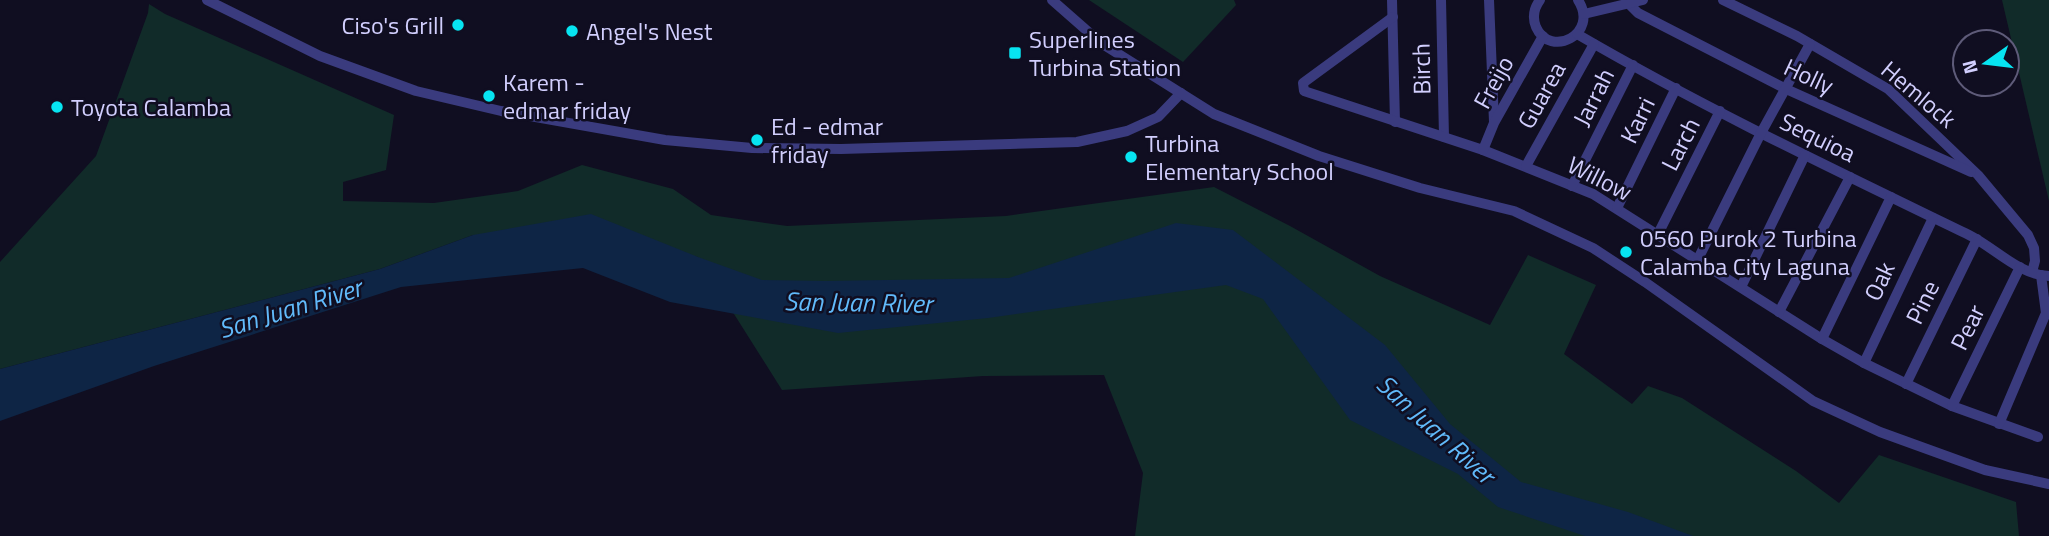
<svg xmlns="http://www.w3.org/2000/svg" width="2049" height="536" font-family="'Titillium Web',sans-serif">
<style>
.green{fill:#112b29}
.water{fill:#0e2545}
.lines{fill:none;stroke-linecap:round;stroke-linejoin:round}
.minor{stroke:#3a3b7e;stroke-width:10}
.poi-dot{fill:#07e4f1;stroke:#100e21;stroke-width:2.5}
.labels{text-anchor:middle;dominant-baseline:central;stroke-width:5;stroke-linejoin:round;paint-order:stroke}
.poi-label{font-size:24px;fill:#d2cffe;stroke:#100e21;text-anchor:start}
.street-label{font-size:24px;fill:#d2cffe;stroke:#100e21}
.water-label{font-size:26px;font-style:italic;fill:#61bafa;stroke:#100e21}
</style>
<rect width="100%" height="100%" fill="#100e21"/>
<g class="green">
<polygon points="1089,0 1234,0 1236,5 1183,62"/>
<polygon points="2002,0 2049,0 2049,201"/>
<polygon points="149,4 165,14 394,115 386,170 343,182 343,201 434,203 518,191 582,165 673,189 711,215 787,226 1006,216 1214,187 1290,226 1380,276 1490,325 1528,255 1596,285 1564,354 1632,404 1648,386 1682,398 1796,471 1839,503 1879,455 2016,502 2019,536 1135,536 1143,473 1104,375 983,376 782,390 698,257 473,235 380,269 0,369 0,262 96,156 148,13"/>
</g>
<polygon class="water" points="591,214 698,257 762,280 826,281 1009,278 1176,223 1233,230 1385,345 1450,424 1521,482 1628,512 1693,536 1585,536 1498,507 1458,474 1350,420 1263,299 1226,285 988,318 838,333 670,302 583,268 401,287 154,366 0,421 0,369 380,269 473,235"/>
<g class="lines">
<g class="minor">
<polyline points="207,0 320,56 416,91 501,111 665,140 752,148 841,149 1077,142 1127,131 1158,117 1181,93"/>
<polyline points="1052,0 1101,43 1214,114 1319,156 1420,188 1514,211 1593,248 1645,282 1813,401 1880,432 1985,470 2049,484"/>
<polyline points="1392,0 1395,122"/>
<polyline points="1441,0 1444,137"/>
<polyline points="1489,0 1494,122"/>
<path d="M1540,0C1534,8 1532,17 1536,27C1550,59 1600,34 1578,0"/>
<polyline points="1723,0 1797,36 1888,89 1978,175 2028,235 2034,248 2035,261 2032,272"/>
<polyline points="1629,4 1638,13 1786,89 1971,172"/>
<polyline points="1584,14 1643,0"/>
<polyline points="1393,17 1303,83 1304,91 1483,150 1593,194 1822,339 1864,363 1952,406 2038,437"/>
<path d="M1577,34C1704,108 1837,171 1969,235C1995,248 2019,275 2049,276"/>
<polyline points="1483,150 1494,123 1543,36"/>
<polyline points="1526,166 1594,44"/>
<polyline points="1572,186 1633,65"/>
<polyline points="1617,208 1676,88"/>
<polyline points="1658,234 1720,111"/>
<polyline points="1698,259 1761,133 1810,44"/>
<polyline points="1741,287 1805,155"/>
<polyline points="1779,312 1850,177"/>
<polyline points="1822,339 1891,197"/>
<polyline points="1864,363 1933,218"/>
<polyline points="1906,384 1977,239"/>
<polyline points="1952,406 2020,267"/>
<polyline points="1999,424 2046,313 2041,275"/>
</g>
</g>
<g class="poi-dot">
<circle cx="458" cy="25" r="7"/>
<circle cx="572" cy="31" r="7"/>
<rect x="1008" y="46" width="14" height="14" rx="3.5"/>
<circle cx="489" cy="96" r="7"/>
<circle cx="57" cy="107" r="7"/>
<circle cx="757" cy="140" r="7"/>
<circle cx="1131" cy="157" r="7"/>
<circle cx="1626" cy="252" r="7"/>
</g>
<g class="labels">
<g class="poi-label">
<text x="444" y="25" text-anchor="end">Ciso's Grill</text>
<text x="586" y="31">Angel's Nest</text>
<text x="1029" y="39">Superlines<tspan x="1029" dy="28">Turbina Station</tspan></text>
<text x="503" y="82">Karem -<tspan x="503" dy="28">edmar friday</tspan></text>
<text x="71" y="107">Toyota Calamba</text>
<text x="771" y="126">Ed - edmar<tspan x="771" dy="28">friday</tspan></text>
<text x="1145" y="143">Turbina<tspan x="1145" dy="28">Elementary School</tspan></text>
<text x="1640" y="238">0560 Purok 2 Turbina<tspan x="1640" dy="28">Calamba City Laguna</tspan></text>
</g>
<g class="street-label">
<text transform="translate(1421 69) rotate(-91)">Birch</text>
<text transform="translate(1809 76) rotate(25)">Holly</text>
<text transform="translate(1493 82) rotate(-61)">Freijo</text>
<text transform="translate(1919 94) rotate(40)">Hemlock</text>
<text transform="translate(1541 95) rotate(-61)">Guarea</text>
<text transform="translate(1593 97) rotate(-63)">Jarrah</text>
<text transform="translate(1637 120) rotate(-64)">Karri</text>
<text transform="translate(1818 137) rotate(26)">Sequioa</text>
<text transform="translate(1680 144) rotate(-63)">Larch</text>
<text transform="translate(1600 178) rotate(27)">Willow</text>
<text transform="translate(1879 281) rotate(-65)">Oak</text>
<text transform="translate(1922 302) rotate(-64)">Pine</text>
<text transform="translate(1967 327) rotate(-64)">Pear</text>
</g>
<g class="water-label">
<text transform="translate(858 302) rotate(1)">San Juan River</text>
<text transform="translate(290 308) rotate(-17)">San Juan River</text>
<text transform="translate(1436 429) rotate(42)">San Juan River</text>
</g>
</g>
<g transform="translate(1986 63) rotate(256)"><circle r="33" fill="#100e21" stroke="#5e5b79" stroke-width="2"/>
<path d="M0-5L12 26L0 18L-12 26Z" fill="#07e4f1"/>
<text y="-10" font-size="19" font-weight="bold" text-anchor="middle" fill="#d2cffe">N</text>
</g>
</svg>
